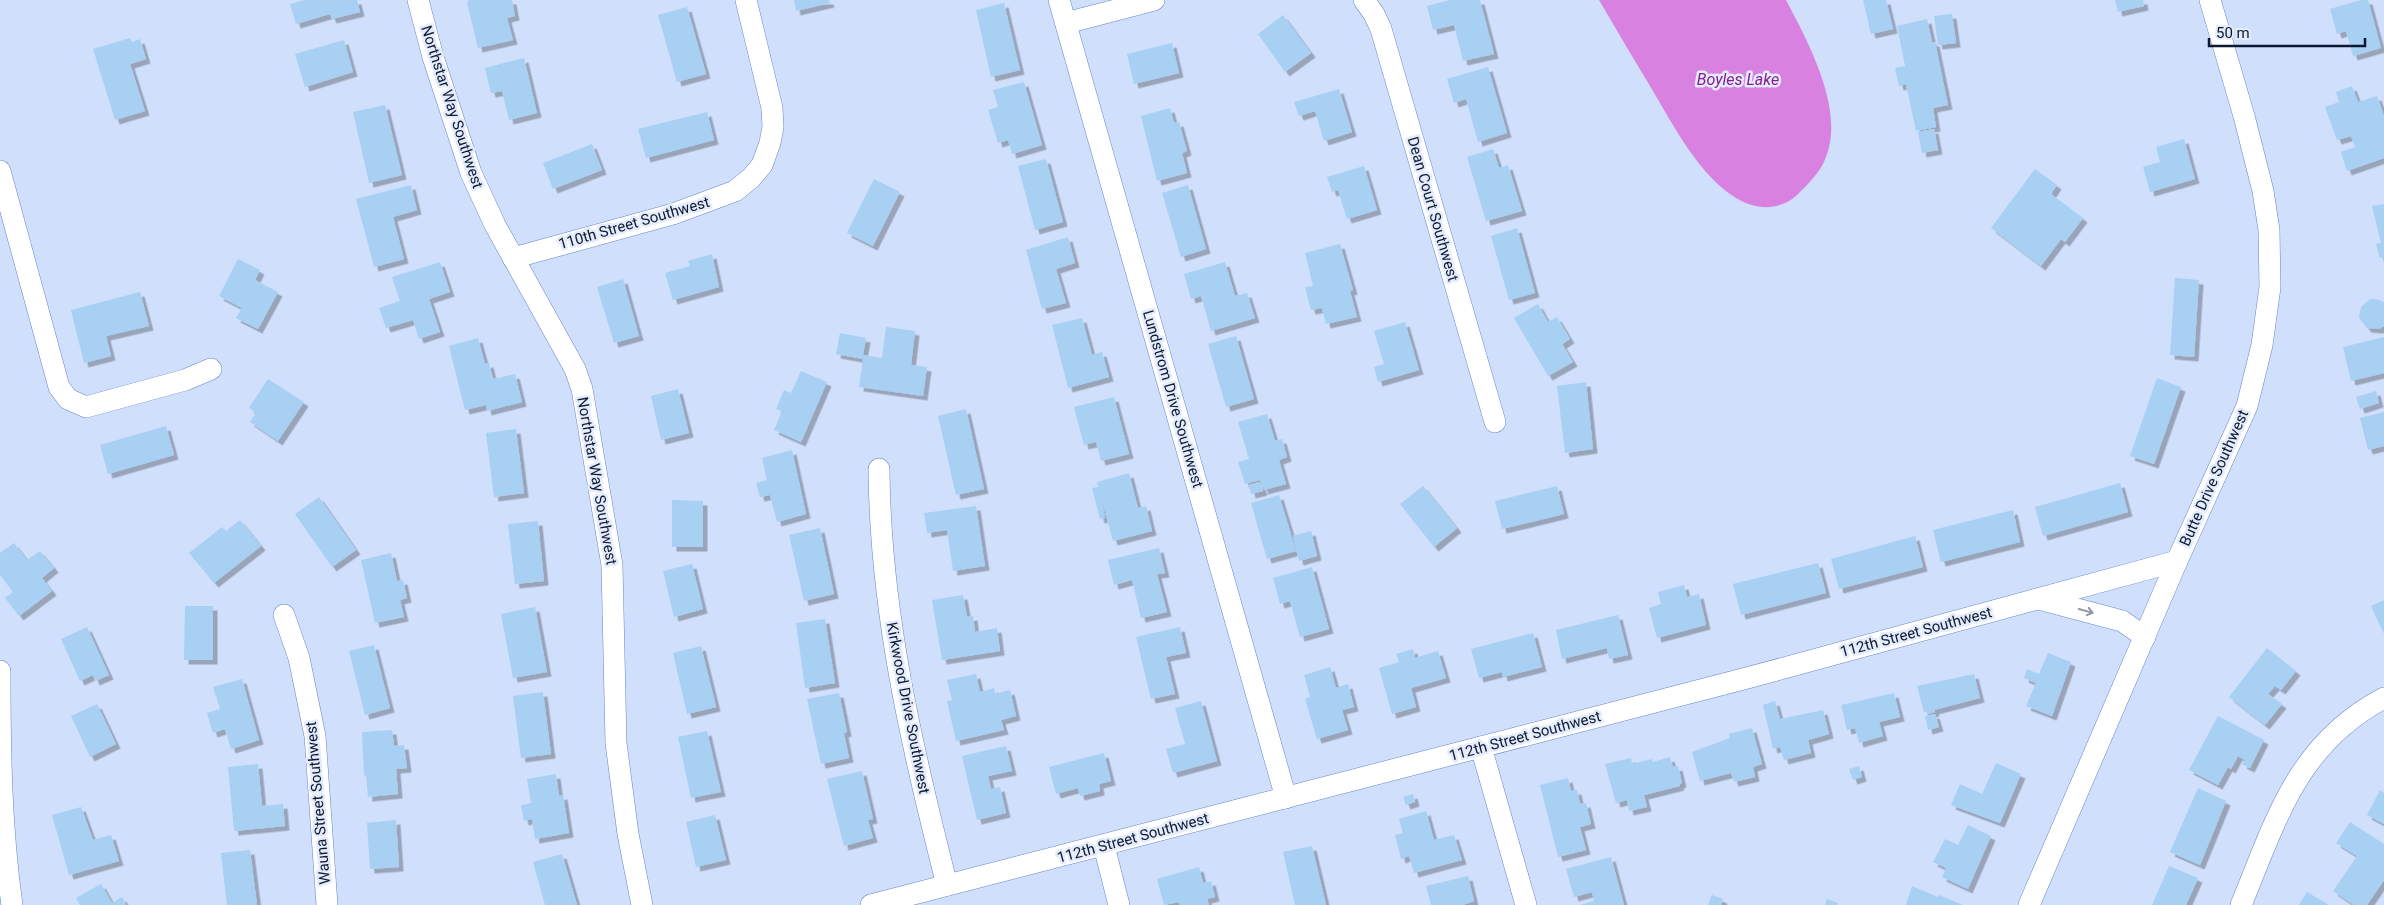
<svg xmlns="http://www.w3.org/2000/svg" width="2384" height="905" font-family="Roboto,sans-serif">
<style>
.water{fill:#d981e1}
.building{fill:#a7d0f3;filter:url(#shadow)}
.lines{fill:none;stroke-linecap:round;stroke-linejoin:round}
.minor-casing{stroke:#6686c9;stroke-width:22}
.minor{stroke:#fff;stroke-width:21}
.oneway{stroke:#9298a3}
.labels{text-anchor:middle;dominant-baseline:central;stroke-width:5;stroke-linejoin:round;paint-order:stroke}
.street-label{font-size:15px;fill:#0d1933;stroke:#e4ecfb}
.water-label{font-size:16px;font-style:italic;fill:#871c91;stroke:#e4ecfb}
</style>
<defs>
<filter id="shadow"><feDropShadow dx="4.5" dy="4.5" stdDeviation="0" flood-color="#0004"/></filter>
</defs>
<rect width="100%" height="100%" fill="#d0dffc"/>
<path class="water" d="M1599,0H1786C1808,42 1845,109 1826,157C1821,172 1807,185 1796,196C1778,211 1756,210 1736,198C1701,177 1674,127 1653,91C1635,61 1617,31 1599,0Z"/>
<g class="building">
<polygon points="304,0 357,0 360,12 332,19 330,14 296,24 290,4"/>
<polygon points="469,0 512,0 515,16 507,18 513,40 478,48 467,3"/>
<polygon points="794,0 829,0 830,3 796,11"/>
<polygon points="1450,0 1480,0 1494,54 1463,61 1454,25 1433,30 1427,6"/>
<polygon points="1863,0 1886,0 1893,29 1871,34"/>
<polygon points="2115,0 2143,0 2144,6 2118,12"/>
<polygon points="2361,0 2368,0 2381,48 2353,56 2346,31 2337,34 2330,9"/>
<polygon points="1004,3 1020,70 991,77 976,10"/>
<polygon points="687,7 706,74 677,82 658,15"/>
<polygon points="1952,14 1956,43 1938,45 1934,16"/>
<polygon points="1283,15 1311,53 1285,72 1258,34"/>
<polygon points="1927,19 1932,42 1935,42 1948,105 1933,108 1936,127 1916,131 1906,84 1899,86 1895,68 1905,66 1897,26"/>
<polygon points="130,38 132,42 140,39 146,59 130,64 145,111 115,120 93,49"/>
<polygon points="344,40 353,72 305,87 295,54"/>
<polygon points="1172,43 1179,73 1134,84 1127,54"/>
<polygon points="524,58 537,113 509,120 502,91 491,93 485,68"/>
<polygon points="1488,67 1507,133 1478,142 1466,99 1454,103 1447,79"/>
<polygon points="1024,82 1042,145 1012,154 1008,140 998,143 988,110 998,107 993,90"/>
<polygon points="2352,86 2358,102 2377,96 2384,116 2384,158 2347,171 2341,152 2355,147 2351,136 2337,140 2325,107 2339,102 2336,92"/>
<polygon points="1339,89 1352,132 1324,141 1315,111 1299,116 1294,102"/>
<polygon points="385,105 402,175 369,183 353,112"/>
<polygon points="1170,108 1174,123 1179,122 1187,151 1182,153 1187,173 1157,181 1141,116"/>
<polygon points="707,112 714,140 646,158 638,129"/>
<polygon points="1934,129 1938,150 1922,153 1918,132"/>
<polygon points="2184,139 2195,179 2150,192 2143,167 2160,162 2156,147"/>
<polygon points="592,144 602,170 553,189 543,163"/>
<polygon points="1493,149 1499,168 1508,165 1522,211 1486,221 1467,157"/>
<polygon points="1046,159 1063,222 1035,230 1018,166"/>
<polygon points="1364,166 1377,210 1347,219 1338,190 1332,192 1327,177"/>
<polygon points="2035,169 2057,185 2051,194 2083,218 2065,242 2061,239 2041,266 1991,228"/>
<polygon points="874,179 900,192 873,246 847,233"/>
<polygon points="411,185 417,210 393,217 404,259 374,267 356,199"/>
<polygon points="1188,185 1206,249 1181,257 1162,193"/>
<polygon points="2384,204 2384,257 2380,258 2376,244 2381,243 2372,206"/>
<polygon points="1517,228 1535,293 1509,300 1491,236"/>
<polygon points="1068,237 1075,263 1056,269 1066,303 1042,309 1026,250"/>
<polygon points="1340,244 1353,290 1350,291 1357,317 1326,324 1322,308 1311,310 1305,287 1313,286 1305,253"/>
<polygon points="712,254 719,287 673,300 665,273 690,266 688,261"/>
<polygon points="238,259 260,270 255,280 278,292 258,329 236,318 242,308 219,296"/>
<polygon points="440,262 450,292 429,299 440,332 419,339 413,320 386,328 379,308 400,301 392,277"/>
<polygon points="1225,262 1235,296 1247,293 1255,318 1211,331 1201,296 1191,299 1184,274"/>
<polygon points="2175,278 2199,280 2194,357 2170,355"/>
<polygon points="623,279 639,336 614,343 597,287"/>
<polygon points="140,292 149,326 106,336 111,356 84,363 71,310"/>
<polygon points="2370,299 2376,299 2384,302 2384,326 2379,329 2367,328 2359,318 2361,307"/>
<polygon points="1538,304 1548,322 1557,317 1570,339 1562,344 1573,362 1548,376 1514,318"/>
<polygon points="1082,318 1092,355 1102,352 1109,377 1068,388 1052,325"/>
<polygon points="1405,322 1419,370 1378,382 1374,367 1384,364 1374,331"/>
<polygon points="886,327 915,331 911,365 927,367 923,396 859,387 863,359 836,354 840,333 866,338 863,355 882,358"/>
<polygon points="1236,336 1254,399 1226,407 1208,344"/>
<polygon points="2384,337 2384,373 2351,381 2343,347"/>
<polygon points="478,338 485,364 489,363 493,379 515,374 522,402 487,411 486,405 465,410 449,346"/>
<polygon points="801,371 827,382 801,442 774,430 782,411 776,409 784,390 791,393"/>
<polygon points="2157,378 2181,387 2154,464 2130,456"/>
<polygon points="268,379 304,402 278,441 250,422 256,413 249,408"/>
<polygon points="1586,382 1593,449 1565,453 1557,386"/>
<polygon points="678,389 689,433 661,440 651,396"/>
<polygon points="2376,391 2379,403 2360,409 2356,397"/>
<polygon points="1114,397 1129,454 1101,461 1096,442 1084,445 1074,407"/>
<polygon points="966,409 984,489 956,495 938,416"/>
<polygon points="2384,412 2384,446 2368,450 2360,418"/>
<polygon points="1267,414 1275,441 1282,439 1287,457 1279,460 1286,484 1264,490 1260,480 1245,484 1238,462 1249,459 1238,422"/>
<polygon points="166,426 174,455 108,474 100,445"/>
<polygon points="516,429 524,493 494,497 486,433"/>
<polygon points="792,450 806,514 777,522 770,495 760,497 756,483 767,480 762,458"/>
<polygon points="1129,473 1138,508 1146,506 1152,531 1113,541 1101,497 1105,518 1100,519 1092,488 1098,487 1097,482"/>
<polygon points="1260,482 1263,491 1251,494 1249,485"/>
<polygon points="2120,483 2128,512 2043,536 2035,507"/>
<polygon points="1423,486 1457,528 1434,547 1400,504"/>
<polygon points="1557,486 1564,514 1502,529 1495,501"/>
<polygon points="1279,495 1296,551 1267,559 1251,503"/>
<polygon points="319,497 356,550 332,567 295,514"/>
<polygon points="672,500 703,501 703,547 672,547"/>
<polygon points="976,506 985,566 953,571 947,530 927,533 924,513"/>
<polygon points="2013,510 2020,542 1941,562 1933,530"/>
<polygon points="240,520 261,546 214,583 189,553 222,527 226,531"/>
<polygon points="538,521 544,581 515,584 508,524"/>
<polygon points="820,528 834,594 804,601 789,535"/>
<polygon points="1311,531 1317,556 1299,561 1293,536"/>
<polygon points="1915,536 1923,567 1839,589 1831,559"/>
<polygon points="14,543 27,560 40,551 54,568 42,578 52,591 19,616 5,598 13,592 0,575 0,553"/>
<polygon points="1159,548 1165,573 1157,574 1167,612 1141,618 1132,580 1114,585 1108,560"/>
<polygon points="391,553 397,581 403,580 407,598 400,600 404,617 375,623 361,560"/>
<polygon points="1818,563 1826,593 1741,615 1733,584"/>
<polygon points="692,564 703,609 674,617 663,571"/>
<polygon points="1312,567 1329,629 1300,637 1290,601 1280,604 1273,578"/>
<polygon points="1684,585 1687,597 1699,594 1706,625 1657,638 1649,608 1661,604 1658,592"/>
<polygon points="963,595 967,617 973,616 975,632 997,628 1000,651 942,660 932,600"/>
<polygon points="2384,600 2384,634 2371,606"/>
<polygon points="185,606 213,606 213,660 184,660"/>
<polygon points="535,607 547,672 513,678 501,614"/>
<polygon points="1618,615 1628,655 1609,659 1607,648 1562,659 1556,630"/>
<polygon points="825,619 835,683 805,688 796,623"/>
<polygon points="87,627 109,675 95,681 93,675 80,681 61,639"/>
<polygon points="1180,627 1186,653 1166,657 1175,694 1151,699 1136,637"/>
<polygon points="1533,633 1542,667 1503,677 1502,672 1479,678 1471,649"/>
<polygon points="374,645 390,708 365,715 349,651"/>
<polygon points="701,646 716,707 687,714 673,653"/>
<polygon points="2267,648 2296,671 2281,690 2275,686 2268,694 2282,704 2265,725 2229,697"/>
<polygon points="1413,649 1415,658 1438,651 1446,678 1411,688 1416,707 1392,714 1379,668 1399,662 1396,654"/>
<polygon points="2048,653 2071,662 2052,716 2026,706 2036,683 2024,678 2027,669 2039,674"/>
<polygon points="1330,667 1336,688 1348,684 1354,707 1342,710 1348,730 1317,739 1305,699 1310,697 1304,675"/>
<polygon points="976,674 980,692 994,688 995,694 1010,690 1016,716 1001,720 1004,730 956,741 947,701 952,700 947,680"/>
<polygon points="1974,674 1980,698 1934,710 1935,712 1927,714 1927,712 1924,712 1917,686"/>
<polygon points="242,679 259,740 231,749 225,729 213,733 207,713 220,709 213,687"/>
<polygon points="543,692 551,754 521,758 513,696"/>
<polygon points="839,693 847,732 844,733 849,758 821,764 807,699"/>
<polygon points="1894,693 1900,717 1879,722 1883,736 1859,743 1855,728 1847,730 1841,705"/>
<polygon points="1201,701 1217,761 1173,773 1166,749 1185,744 1175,708"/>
<polygon points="1775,701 1780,719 1823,710 1829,734 1808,740 1811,753 1784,760 1780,747 1773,749 1763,705"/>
<polygon points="97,704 116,744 90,757 71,716"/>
<polygon points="1935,714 1939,727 1928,730 1925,716"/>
<polygon points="2218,716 2264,740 2250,768 2242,764 2245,760 2238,756 2231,769 2228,767 2218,785 2189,770"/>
<polygon points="1752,728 1762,764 1753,767 1755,777 1734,782 1731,773 1700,781 1692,752 1730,738 1729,734"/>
<polygon points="392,730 394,746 404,745 407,768 396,769 398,794 368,797 366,775 364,776 362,732"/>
<polygon points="707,731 721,792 691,798 678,737"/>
<polygon points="1006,746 1012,771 988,776 991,789 1000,787 1006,813 977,820 962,756"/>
<polygon points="1104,753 1111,781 1099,784 1100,791 1080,796 1078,788 1056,794 1049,767"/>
<polygon points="1670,757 1673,767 1678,766 1682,783 1679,784 1680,786 1644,795 1647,807 1629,811 1627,800 1616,803 1605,764 1631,758 1632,764 1652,759 1653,762"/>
<polygon points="1996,763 2021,774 2000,823 1951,805 1960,784 1982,794"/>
<polygon points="258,764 262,806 283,804 285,826 234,831 228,767"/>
<polygon points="1859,766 1862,777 1853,780 1849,769"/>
<polygon points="862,771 873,819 868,820 873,838 844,846 827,779"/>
<polygon points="556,774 559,796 563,795 569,833 535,839 532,819 524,821 521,805 531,803 527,779"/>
<polygon points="1568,778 1571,791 1577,790 1580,804 1586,803 1591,824 1580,827 1586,850 1558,857 1540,785"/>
<polygon points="2198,788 2226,801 2200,865 2170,852"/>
<polygon points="2380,790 2384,793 2384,824 2367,815"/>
<polygon points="1413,794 1415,802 1406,805 1403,797"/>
<polygon points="81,807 93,840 111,835 119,861 69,875 52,815"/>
<polygon points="1426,811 1434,840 1454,835 1462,860 1414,873 1409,856 1401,859 1395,835 1403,833 1399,819"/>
<polygon points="715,815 726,860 696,867 686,822"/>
<polygon points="396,820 399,867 370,869 367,823"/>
<polygon points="2350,822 2384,844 2384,880 2367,905 2354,905 2333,891 2357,856 2336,843"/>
<polygon points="1968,825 1991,836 1968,889 1942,877 1946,868 1933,862 1945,839 1958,845"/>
<polygon points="1312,846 1326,905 1295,905 1283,852"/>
<polygon points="250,850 257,905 227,905 221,853"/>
<polygon points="562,854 577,905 545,905 533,862"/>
<polygon points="1611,857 1624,905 1580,905 1594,901 1592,892 1574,897 1566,869"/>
<polygon points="2169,866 2198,878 2186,905 2152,905"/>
<polygon points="1199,867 1203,883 1211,881 1215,897 1207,899 1209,905 1180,905 1179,902 1164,905 1157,879"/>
<polygon points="1468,876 1474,901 1463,905 1431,905 1426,886"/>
<polygon points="101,884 112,903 122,897 126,905 80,905 76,898"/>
<polygon points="1912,886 1938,897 1939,895 1963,905 1906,905"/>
<polygon points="2307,892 2329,905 2299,905"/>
<polygon points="1712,895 1723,899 1721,905 1708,905"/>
<polygon points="1827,899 1838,903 1837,905 1825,905"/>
</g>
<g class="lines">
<g class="minor-casing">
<g id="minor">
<polyline points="418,0 433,57 471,173 495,225 575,369 582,389 612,565 616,743 628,834 642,905"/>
<polyline points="1059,0 1286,798"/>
<polyline points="1364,0 1374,14 1381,29 1495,422"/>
<polyline points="1066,23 1154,0"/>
<polyline points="0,171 59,387 68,399 86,407 185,380 211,369"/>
<polyline points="513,258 673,214 735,191 751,178 762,165 770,143 773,127 772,108 746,0"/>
<path d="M879,469C880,611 912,748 947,885"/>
<polyline points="2039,599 2122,621 2145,637"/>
<polyline points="284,615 299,658 315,736 327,905"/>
<path d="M0,671C0,750 1,827 12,905"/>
<polyline points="1481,747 1526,905"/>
<polyline points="1104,846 1119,905"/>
<polyline points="871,905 1747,678 2177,561"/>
<polyline points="2029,905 2177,561 2247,406 2262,345 2270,287 2269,230 2263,191 2244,116 2210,0"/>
<path d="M2241,905C2276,820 2297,744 2384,698"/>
</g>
</g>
<use href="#minor" class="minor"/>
</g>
<defs><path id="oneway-shaft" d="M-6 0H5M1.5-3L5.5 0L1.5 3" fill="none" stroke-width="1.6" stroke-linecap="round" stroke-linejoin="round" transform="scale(1.25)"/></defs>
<use class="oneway" href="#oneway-shaft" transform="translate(2086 611) rotate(15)"/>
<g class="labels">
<g class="street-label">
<text transform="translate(452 107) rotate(72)">Northstar Way Southwest</text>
<text transform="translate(1433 209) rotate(74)">Dean Court Southwest</text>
<text transform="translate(634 223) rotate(-16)">110th Street Southwest</text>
<text transform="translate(1173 399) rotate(74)">Lundstrom Drive Southwest</text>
<text transform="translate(2214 478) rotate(-66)">Butte Drive Southwest</text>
<text transform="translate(597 481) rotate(80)">Northstar Way Southwest</text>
<text transform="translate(1916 632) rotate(-15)">112th Street Southwest</text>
<text transform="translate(908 708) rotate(79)">Kirkwood Drive Southwest</text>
<text transform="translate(1525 736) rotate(-15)">112th Street Southwest</text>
<text transform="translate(318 803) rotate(-95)">Wauna Street Southwest</text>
<text transform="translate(1133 838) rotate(-15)">112th Street Southwest</text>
</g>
<g class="water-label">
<text x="1738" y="79">Boyles Lake</text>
</g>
</g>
<path d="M2209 38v8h156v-8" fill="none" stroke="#0d1933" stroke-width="2.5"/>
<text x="2216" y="38" font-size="15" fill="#0d1933" stroke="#e4ecfb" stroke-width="4" paint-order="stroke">50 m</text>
</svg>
